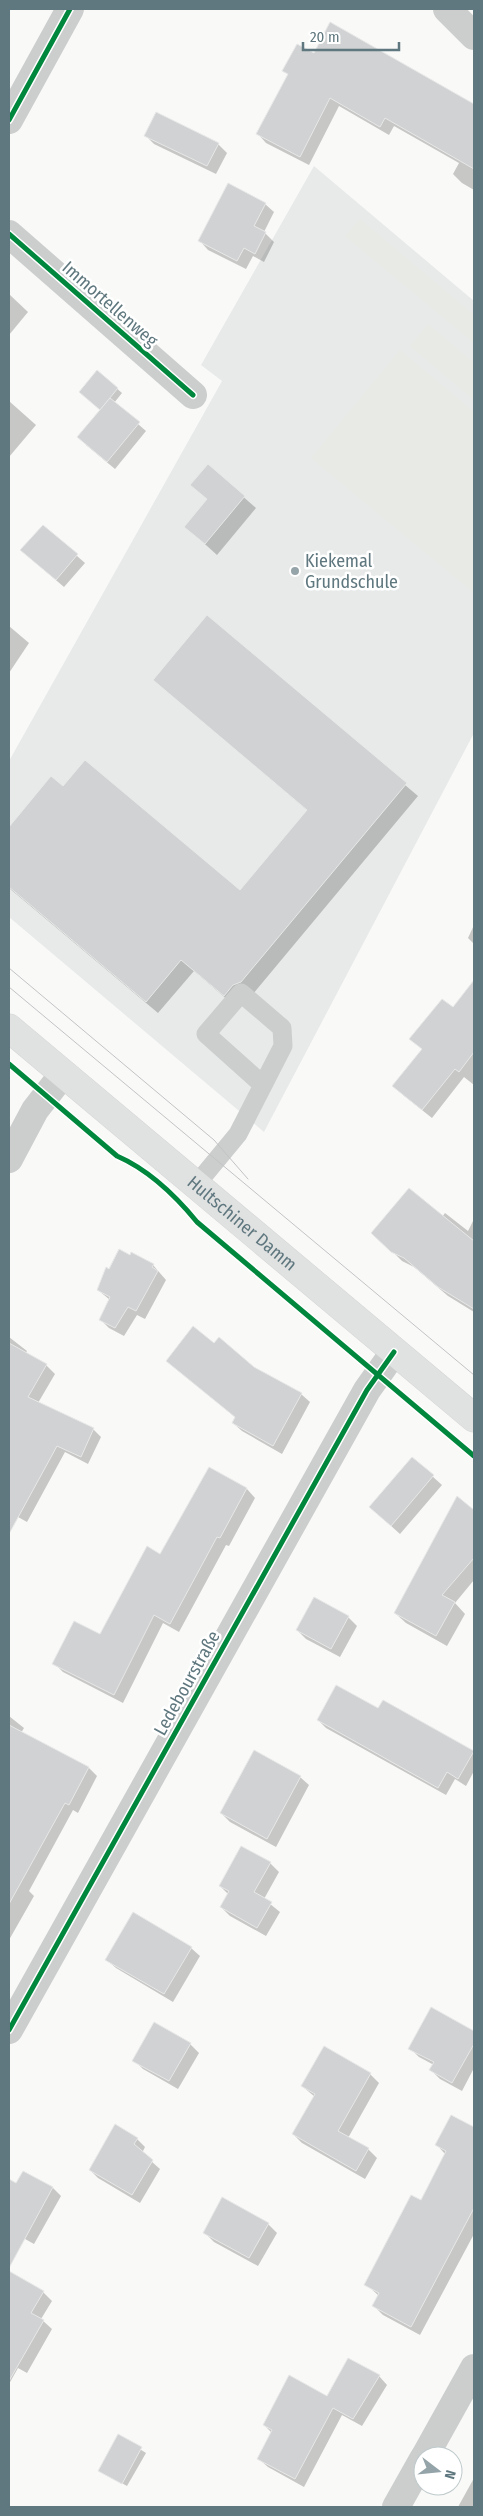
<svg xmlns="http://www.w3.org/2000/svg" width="483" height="2516" font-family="'Fira Sans Condensed',sans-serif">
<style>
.built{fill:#e8eaea}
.green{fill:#e8ebe5}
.shadow{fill:#0003}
.building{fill:#d0d2d3;stroke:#e8e8e8}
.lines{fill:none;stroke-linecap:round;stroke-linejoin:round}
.secondary-casing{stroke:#d5d6d6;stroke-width:29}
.service{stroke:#cccece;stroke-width:19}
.minor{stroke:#cccece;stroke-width:28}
.secondary{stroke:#e0e1e1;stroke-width:28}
.tram{stroke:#c2c3c4;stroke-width:1}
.cycleway-casing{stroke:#fff;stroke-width:8}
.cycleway{stroke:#00873e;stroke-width:5}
.poi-dot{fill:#95a4a9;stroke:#fff;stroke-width:2}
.labels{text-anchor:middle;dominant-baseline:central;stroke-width:5;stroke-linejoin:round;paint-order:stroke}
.street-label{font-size:18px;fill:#5f777e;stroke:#fff}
.poi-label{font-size:18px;fill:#5f777e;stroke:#fff;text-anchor:start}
</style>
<rect width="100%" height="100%" fill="#f9f9f8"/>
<polygon class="built" points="314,166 474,301 474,733 264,1132 9,917 9,761 222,381 201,365"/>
<g class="green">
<polygon points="360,219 474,315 474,343 345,236"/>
<polygon points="428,324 474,363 474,400 410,346"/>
<polygon points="400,350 474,412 474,593 311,458"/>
</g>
<g class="shadow">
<polygon points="331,24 449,91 452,110 474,121 474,190 462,183 453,174 459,163 394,126 389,135 339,106 309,165 266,143 258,134 289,75 284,71 314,55"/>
<polygon points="146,136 218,144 227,153 216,174 154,144"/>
<polygon points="265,204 274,212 264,232 274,242 264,262 253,256 246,269 208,250 200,241"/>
<polygon points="9,294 28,312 9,335"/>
<polygon points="98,372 122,393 114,403 146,431 115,469 86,445 101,411"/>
<polygon points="9,401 36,425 9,457"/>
<polygon points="208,466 256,508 217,555 186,527 208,500 192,485"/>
<polygon points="43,526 85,563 64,587 30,558"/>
<polygon points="207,617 418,796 253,994 236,1007 194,971 158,1013 9,888 9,829 52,778 64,788 240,892 308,811 154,680"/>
<polygon points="9,626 29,643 9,673"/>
<polygon points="474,925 474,944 468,938"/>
<polygon points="474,983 474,1085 464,1077 432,1118 403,1095 423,1050 411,1039 453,1009"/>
<polygon points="445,1213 468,1231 474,1219 474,1312 448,1296 414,1267 402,1261 373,1232 442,1217"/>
<polygon points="130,1256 153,1265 166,1280 145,1319 137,1315 124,1336 109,1328 100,1319 110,1300 98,1290 109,1270"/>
<polygon points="9,1337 27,1351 25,1354 46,1365 55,1374 38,1403 94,1430 101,1437 88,1464 65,1452 27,1522 9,1512 9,1438 21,1416 9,1409"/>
<polygon points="167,1361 253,1368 301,1394 310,1402 282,1454 242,1431 233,1423 236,1418"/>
<polygon points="412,1458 442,1485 400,1534 370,1507"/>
<polygon points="209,1468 247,1489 255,1498 229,1546 226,1545 179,1632 163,1623 123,1703 63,1672 54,1663 100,1636 161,1555"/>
<polygon points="458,1498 474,1512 474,1580 455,1603 465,1614 447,1646 406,1623 395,1613"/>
<polygon points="348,1617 357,1626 340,1657 306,1639 297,1630"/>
<polygon points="379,1710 473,1752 474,1771 466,1786 455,1779 446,1795 326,1728 318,1720"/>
<polygon points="9,1716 24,1728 21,1733 89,1768 97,1776 78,1813 73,1810 29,1891 34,1896 9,1940 9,1808 25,1780 9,1770"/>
<polygon points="300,1777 309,1785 276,1847 230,1822 221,1813"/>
<polygon points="270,1863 279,1872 264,1899 280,1912 266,1936 230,1916 221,1907 228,1894 220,1886"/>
<polygon points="191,1948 200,1956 173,2002 116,1968 107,1960"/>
<polygon points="431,2009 474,2032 474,2068 462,2091 440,2079 431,2070 434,2065 419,2057 410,2048"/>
<polygon points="190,2044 199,2053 178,2089 143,2069 134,2060"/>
<polygon points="370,2074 379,2083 348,2138 368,2149 377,2158 365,2179 302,2143 293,2134 315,2097 302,2086"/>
<polygon points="452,2117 474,2129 474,2234 420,2335 383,2315 374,2306 379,2296 366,2284 421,2201 445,2154 437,2145"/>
<polygon points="137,2139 145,2147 142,2153 160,2169 140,2203 98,2178 90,2170"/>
<polygon points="24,2172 53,2188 61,2196 34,2244 9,2230 9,2186 11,2182 17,2184"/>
<polygon points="268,2224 277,2233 258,2266 214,2242 205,2233"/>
<polygon points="9,2272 43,2292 52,2301 41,2319 52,2329 27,2373 18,2368 9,2384"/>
<polygon points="379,2376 387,2385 362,2426 342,2415 304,2487 268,2467 259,2459 272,2433 264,2425"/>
<polygon points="119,2436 146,2453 127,2486 100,2471"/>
<polygon points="474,2478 474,2507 458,2507"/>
</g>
<g class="building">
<polygon points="330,22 474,104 474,169 385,118 380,127 330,98 300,157 256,134 288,74 282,71 297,44 314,53"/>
<polygon points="156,112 219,143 207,166 144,136"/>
<polygon points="228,183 266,203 254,226 266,232 255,254 244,248 237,261 198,241"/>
<polygon points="97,370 118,388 100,410 79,392"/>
<polygon points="110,398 140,422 107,462 77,437"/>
<polygon points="208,464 245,496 205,544 184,527 207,499 190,485"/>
<polygon points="43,525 78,554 56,580 20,550"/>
<polygon points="207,615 407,783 241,982 233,985 224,996 181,960 146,1002 9,887 9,827 51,776 63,786 85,760 240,890 307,810 153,680"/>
<polygon points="474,980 474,1052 459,1072 455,1069 422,1110 392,1086 422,1049 409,1039 442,999 453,1007"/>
<polygon points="409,1188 474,1241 474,1309 438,1287 404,1258 391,1252 371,1233"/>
<polygon points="119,1249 130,1255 131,1252 154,1264 152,1267 158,1271 136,1311 128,1307 115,1328 99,1320 110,1297 97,1290 106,1267 109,1269"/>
<polygon points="193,1326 214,1343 219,1337 254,1367 302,1393 273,1446 232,1423 235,1417 166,1361"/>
<polygon points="9,1343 47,1364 28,1397 94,1428 81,1457 57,1446 9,1534"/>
<polygon points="412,1457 434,1475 391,1526 369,1507"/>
<polygon points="209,1467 247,1488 220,1538 217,1537 170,1624 154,1615 114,1695 52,1664 74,1621 100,1634 147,1546 160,1554"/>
<polygon points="457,1496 474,1510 474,1558 442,1595 455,1602 436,1636 394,1613"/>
<polygon points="314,1597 349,1616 331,1649 296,1630"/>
<polygon points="336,1685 378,1708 383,1700 474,1751 458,1779 447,1772 438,1788 317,1720"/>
<polygon points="9,1725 89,1767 69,1805 65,1803 9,1904"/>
<polygon points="254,1750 301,1776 267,1839 220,1813"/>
<polygon points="241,1846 271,1862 254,1892 272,1902 257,1928 220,1907 229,1891 219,1886"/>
<polygon points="133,1912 192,1947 164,1994 105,1960"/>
<polygon points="431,2007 474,2031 474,2044 452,2083 429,2070 434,2062 408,2049"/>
<polygon points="154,2022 191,2043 169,2081 132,2061"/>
<polygon points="324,2046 371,2073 338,2131 369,2148 356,2171 292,2134 315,2094 301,2086"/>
<polygon points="451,2115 474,2127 474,2208 411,2327 372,2306 379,2293 364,2285 411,2195 421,2200 446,2151 435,2145"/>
<polygon points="115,2124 138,2138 134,2144 153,2160 132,2195 89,2170"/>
<polygon points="23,2171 53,2187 9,2268 9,2179 16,2183"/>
<polygon points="222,2197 269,2223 249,2258 203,2233"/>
<polygon points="9,2271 44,2291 31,2313 44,2320 9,2381"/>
<polygon points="348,2358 380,2375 353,2419 333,2408 295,2479 257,2459 272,2430 263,2425 289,2375 327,2396"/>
<polygon points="118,2434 142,2447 122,2484 98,2471"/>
</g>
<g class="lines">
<g class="secondary-casing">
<g id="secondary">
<path id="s1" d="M9,1028L474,1418"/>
</g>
</g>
<polyline class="service" points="195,1186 238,1134 283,1046 282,1028 241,993 206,1034 263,1085"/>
<g class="minor">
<polyline points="447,9 474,36"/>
<polyline points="9,120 70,9"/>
<polyline points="9,234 193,395"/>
<polyline points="9,1159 35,1110 63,1074"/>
<polyline points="9,2030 367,1390 394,1352"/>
<polyline points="425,2456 474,2368"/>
<polyline points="396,2507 423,2459"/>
</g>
<use href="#secondary" class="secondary"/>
<g class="tram">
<polyline points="9,968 214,1140 248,1179"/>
<polyline points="9,987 474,1375"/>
</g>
<g class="cycleway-casing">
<g id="cycleway">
<polyline points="9,120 70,9"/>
<polyline points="9,234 193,395"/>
<path d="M9,1064L117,1156C149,1170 175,1195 197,1222L474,1456"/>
<polyline points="9,2030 367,1390 394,1352"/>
</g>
</g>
<use href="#cycleway" class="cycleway"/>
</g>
<circle class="poi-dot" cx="295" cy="571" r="5"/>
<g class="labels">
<g class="street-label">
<text transform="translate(110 304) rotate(41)">Immortellenweg</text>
<text stroke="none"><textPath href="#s1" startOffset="304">Hultschiner Damm</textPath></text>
<text transform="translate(187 1683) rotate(-61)">Ledebourstraße</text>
</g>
<g class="poi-label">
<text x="305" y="561">Kiekemal<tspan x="305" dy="21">Grundschule</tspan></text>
</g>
</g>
<rect width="483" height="2516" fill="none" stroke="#5f777e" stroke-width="20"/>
<g transform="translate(438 2471) rotate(106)"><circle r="24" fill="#ffffff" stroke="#bfc9cb"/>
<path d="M0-4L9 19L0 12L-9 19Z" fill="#95a4a9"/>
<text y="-8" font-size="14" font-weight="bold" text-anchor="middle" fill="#5f777e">N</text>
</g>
<path d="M303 42v8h96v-8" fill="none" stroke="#5f777e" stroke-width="2.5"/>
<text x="310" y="42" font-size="15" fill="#5f777e" stroke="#ffffff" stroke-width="4" paint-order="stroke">20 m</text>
</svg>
